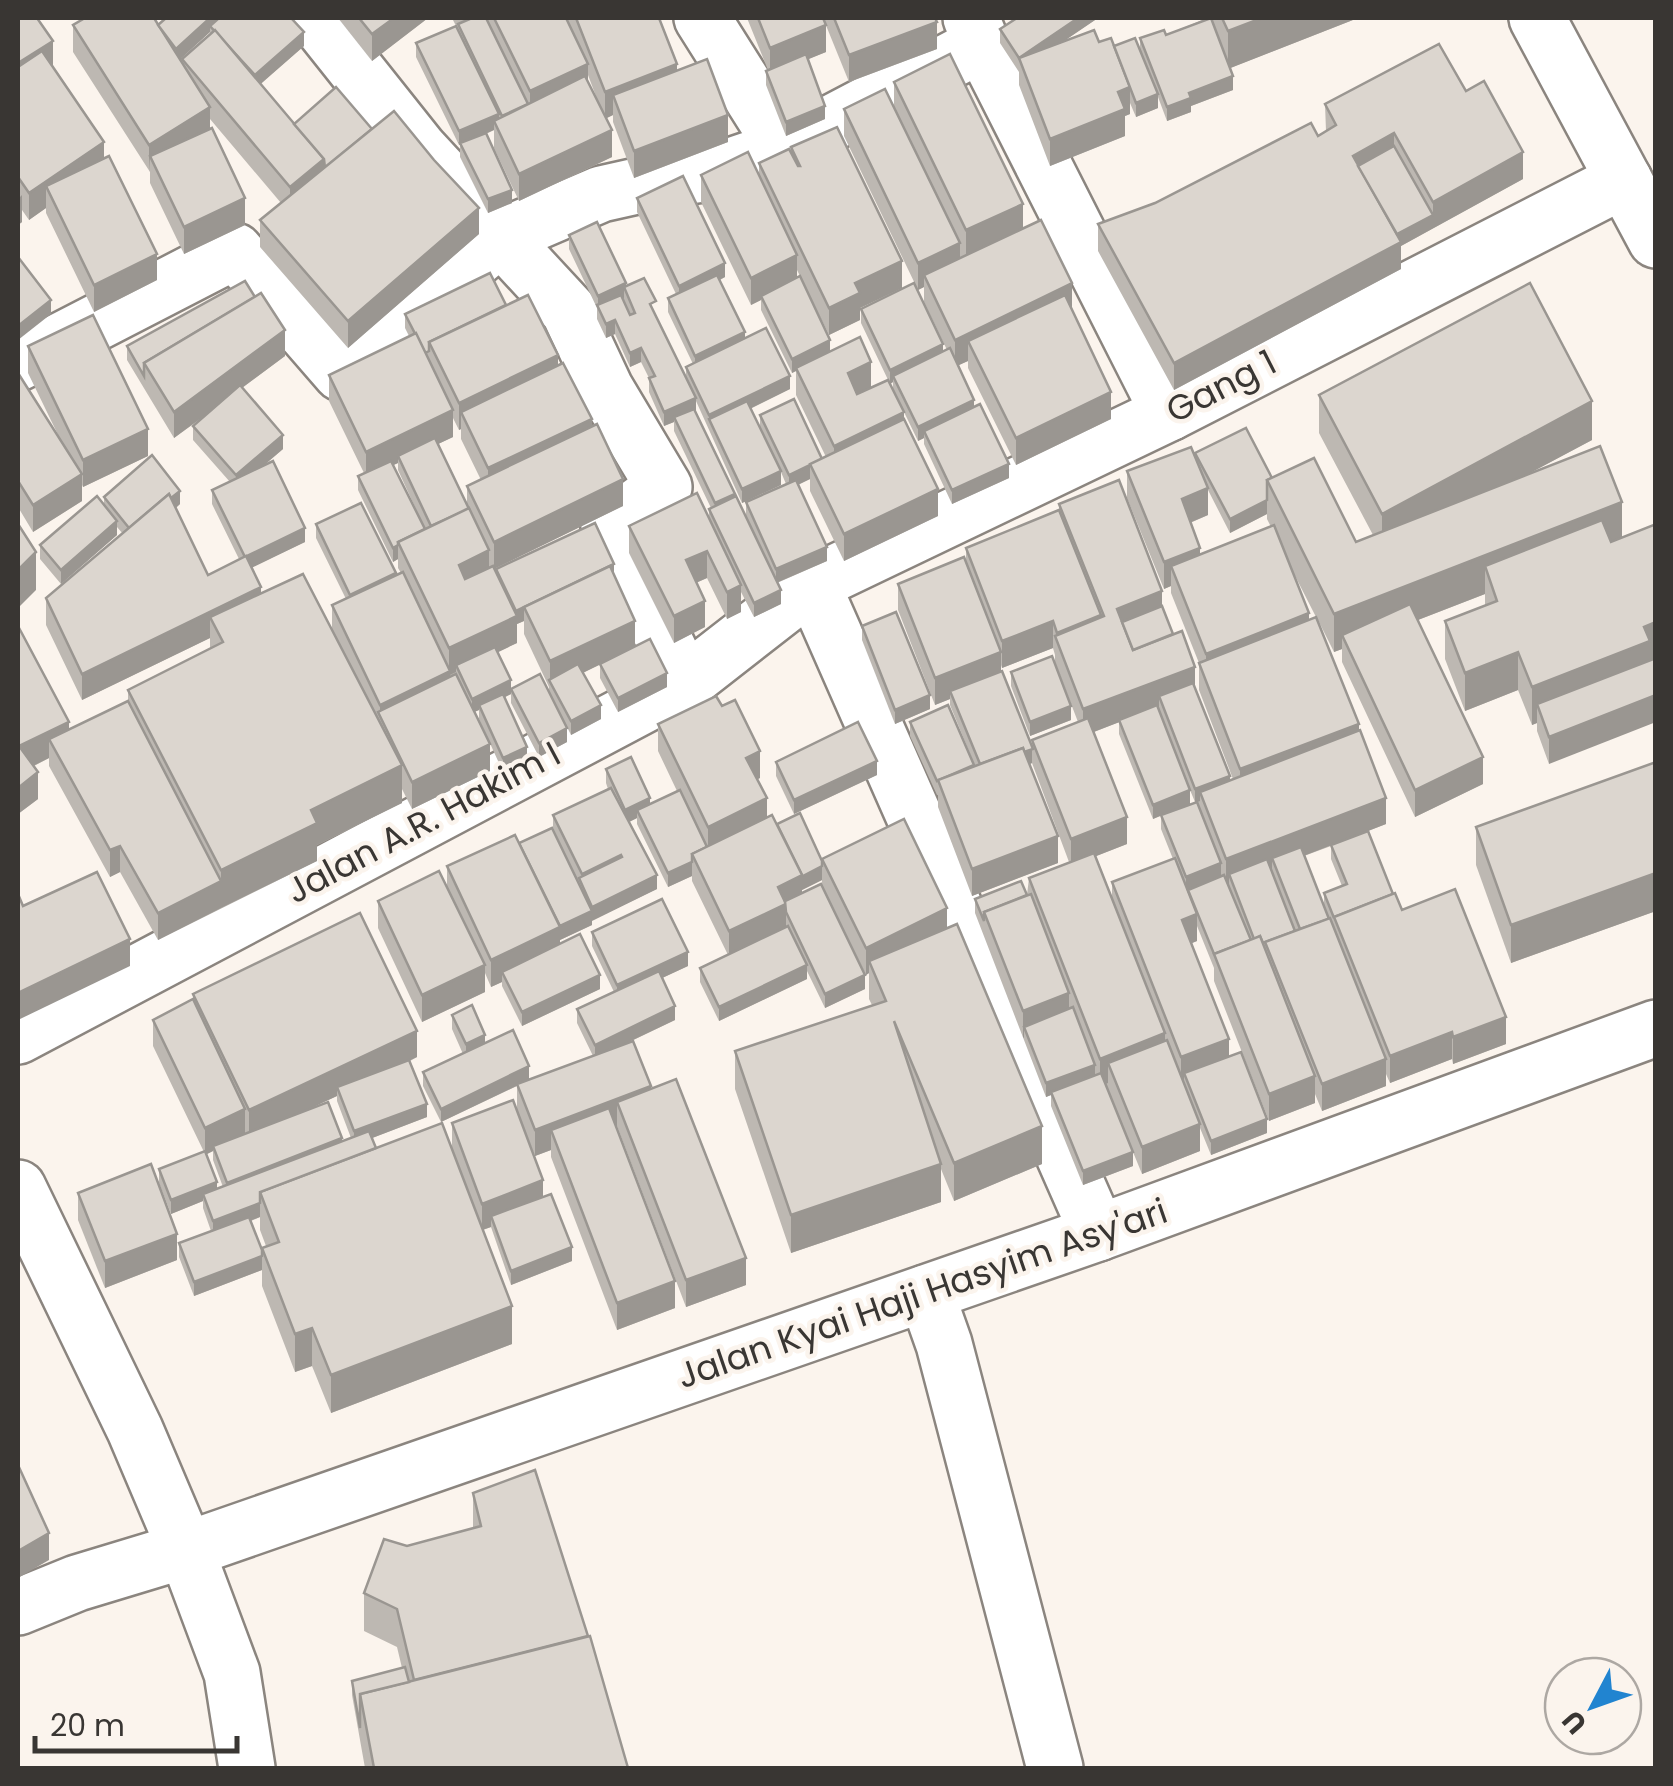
<svg xmlns="http://www.w3.org/2000/svg" width="1673" height="1786" font-family="Poppins,sans-serif">
<style>
.lines{fill:none;stroke-linecap:round;stroke-linejoin:round}
.street-casing{stroke:#8b857f;stroke-width:60}
.secondary-casing{stroke:#8b857f;stroke-width:60}
.primary-casing{stroke:#8b857f;stroke-width:60}
.street{stroke:#fff;stroke-width:55}
.secondary{stroke:#fff;stroke-width:55}
.primary{stroke:#fff;stroke-width:55}
.wall{fill:#bdb8b2;fill-rule:evenodd}
.shaded-wall{fill:#9a9691}
.building{fill:#dcd6cf;stroke:#9a9691;stroke-width:2.5}
.labels{text-anchor:middle;dominant-baseline:central;stroke-width:9;stroke-linejoin:round;paint-order:stroke}
.street-label{font-size:35px;fill:#393633;stroke:#fbf4ed}
</style>
<rect width="100%" height="100%" fill="#fbf4ed"/>
<g class="lines">
<g class="street-casing">
<g id="street">
<polyline points="315,18 420,150 569,311 605,388 664,487 609,527 685,683"/>
<polyline points="702,18 784,148"/>
<polyline points="971,18 982,44 1169,413"/>
<polyline points="18,363 235,251 341,373 352,373 408,317 501,237 601,194 668,179 710,173 784,148 982,44"/>
<polyline points="812,584 1098,1233"/>
<polyline points="18,1036 685,683 812,584 1169,413 1624,180"/>
<polyline points="926,1293 944,1344 1055,1768"/>
<polyline points="18,1607 77,1583 186,1550"/>
</g>
</g>
<g class="secondary-casing">
<polyline id="secondary" points="1537,18 1656,240"/>
</g>
<g class="primary-casing">
<g id="primary">
<polyline points="18,1188 135,1430 186,1550 232,1673 247,1768"/>
<polyline points="186,1550 1098,1233 1656,1028"/>
</g>
</g>
<use href="#street" class="street"/>
<use href="#secondary" class="secondary"/>
<use href="#primary" class="primary"/>
</g>
<g class="wall">
<polygon points="18,18 53,68 104,159 157,280 94,312 46,213 46,208 29,220 22,210 22,222 18,225"/>
<path d="M166,18L304,46L260,84L294,124L372,129L479,234L348,348L260,247V220L281,203L210,119V128L245,225L184,254L150,183V172L73,52V25H158ZM210,32V35L182,59V62L180,59Z"/>
<polygon points="338,18 428,18 372,61"/>
<path d="M452,18H659L677,70L728,142L634,178L613,122V115L606,118L612,157L519,201L494,148V130L486,134L512,203L488,213L460,157V144L459,145L416,57V43L456,26ZM588,75L600,107L588,81Z"/>
<polygon points="747,18 823,18 826,52 808,59 825,119 786,136 766,85 766,71 768,70"/>
<polygon points="823,18 935,18 937,49 849,82"/>
<polygon points="1017,18 1098,18 1062,42 1099,42 1114,47 1140,50 1140,38 1166,35 1207,18 1358,18 1230,68 1233,90 1191,106 1191,112 1167,121 1158,97 1158,108 1136,117 1130,103 1130,114 1125,116 1125,136 1050,166 1019,85 1019,72 1000,43 1000,29"/>
<path d="M894,82L1023,228L1072,310L1111,419L1016,465L968,368V361L958,365L974,406L1009,478L952,504L924,444V438L918,441L904,412V420L938,516L844,561L810,491V479L798,485L827,561L777,583L781,604L754,617L741,592V612L727,619L707,578L696,583L705,627L674,643L629,553V526L709,517V509L711,508L674,431V422L664,426L649,392V378L641,362L630,367L615,334L606,338L597,319V308L569,249V235L626,285L655,316L686,378V367L693,364L668,312V298L676,294L637,212V198L725,277L720,280L745,338L790,389L750,409L760,428V415L822,459L826,457L796,395V371L792,373L761,310V300L751,305L701,202V175H759V163L791,152V147L902,288L860,308V320L829,335L797,270V278L830,351L871,388L893,390V382L890,384L861,323V309L943,352L947,350L924,302V287L918,290L844,136V109L894,106ZM696,401L742,503L781,485V472L786,484L746,502V516L696,412Z"/>
<polygon points="1466,91 1523,179 1401,246 1401,269 1174,390 1098,251 1098,224 1155,203 1318,136 1326,131 1325,104"/>
<path d="M506,305L558,365L592,426L623,506L495,568L496,570L614,576L635,647L667,687L618,712L600,678V664L583,673L601,719L571,735L560,713L567,742L539,757L511,703V689L549,693V687L524,634V621L517,624V643L497,652L511,694L505,697L527,761L503,772L479,719V710L474,712L490,771L412,809L402,789V803L317,845V861L158,940L120,872L110,877L49,766V758L34,766L38,799L18,814V626L69,730L128,701V690L210,648V638L82,700L46,625V598L123,534L117,527V535L61,584L40,559V545L104,505V497L180,504L176,508L208,575L239,559L212,504V490L230,482L193,440V426L203,417L174,438L127,360V346L285,356L242,388L283,449L263,466L305,542L252,567L261,593L332,630V605L346,599L316,538V524L396,575L401,573L398,568V559L393,562L358,490V476L364,473L329,401V375L409,336L405,328V314ZM453,418L459,430L461,429V439L481,480L467,486V506L438,444L453,437ZM398,463V470L425,529L393,465Z"/>
<polygon points="28,346 148,456 83,487 82,485 82,501 33,532 18,507 18,373 62,443 28,373"/>
<path d="M1319,395L1592,440L1522,477L1600,446L1549,764L1537,731V723L1532,725L1518,690L1465,711L1445,659V621L1485,605V594L1418,620L1483,784L1415,817L1342,662V649L1334,652L1317,618L1359,730L1386,824L1368,831L1393,894L1402,910L1506,1044L1453,1064L1452,1059L1390,1083L1386,1074V1086L1322,1111L1315,1094V1103L1269,1121L1214,981V968L1197,926V941L1192,943L1229,1056L1267,1133L1211,1155L1200,1128V1151L1142,1174L1133,1152V1166L1083,1185L1051,1106V1095L1046,1097L975,913V899L1027,895L1029,878L1069,862L1032,763L1029,765L1058,863L972,896L938,807V795H937L910,736V722L975,766L950,705V699L935,705L898,610V584L966,563V548L1059,511V504L1162,606L1230,780L1233,779L1199,690V663L1171,593V586L1164,589L1127,498V471L1195,458V453L1272,478L1356,542L1373,535L1319,433ZM1208,490L1230,533L1267,514V519L1271,527L1200,555L1190,523L1208,515ZM1287,560L1316,617L1309,620ZM1053,648L1055,655V662L1078,722L1032,740V746L1001,672V665L1002,668ZM1119,722V734L1153,819L1161,815V829L1173,859L1112,882V898L1096,856L1127,844L1094,732ZM1190,790L1195,802L1190,804ZM1331,846V859L1342,886L1324,893V906L1304,856Z"/>
<polygon points="862,626 930,709 895,724 862,640"/>
<polygon points="1011,672 1071,720 1030,736 1011,686"/>
<polygon points="658,724 760,778 757,779 767,818 777,824 822,861 947,928 1042,1164 954,1201 941,1169 941,1202 791,1253 735,1089 735,1051 872,1005 869,999 869,973 866,975 822,886 822,880 802,890 802,893 865,989 825,1008 807,971 807,979 719,1021 700,982 700,968 728,955 692,881 692,876 668,887 637,824 637,818 629,822 657,889 592,920 592,925 560,940 560,944 600,989 522,1026 502,986 502,982 491,987 485,973 485,992 422,1022 378,928 378,901 447,887 447,866 519,843 579,885 553,828 553,815 608,789 606,783 606,769 650,804 677,791 658,751"/>
<polygon points="776,762 877,775 794,814 776,776"/>
<polygon points="1656,762 1656,911 1511,963 1476,865 1476,827"/>
<polygon points="592,932 688,966 662,978 675,1020 621,1046 651,1089 746,1285 686,1307 617,1126 616,1126 675,1308 617,1330 551,1157 551,1150 535,1156 517,1111 517,1086 441,1122 423,1086 423,1072 463,1054 452,1029 452,1015 529,1080 593,1056 577,1023 577,1009 614,992 592,946"/>
<path d="M193,994L417,1057L410,1061L427,1117L372,1138L376,1148H452V1123L543,1197L572,1261L511,1285L491,1227L483,1230L512,1344L331,1413L312,1366L295,1372L262,1286V1270L194,1296L179,1257V1243L211,1231L203,1208V1201L171,1214L159,1183V1169L204,1152L153,1046V1020L193,1000ZM337,1096V1101L351,1138L342,1141L306,1110ZM213,1151V1160L223,1187L217,1189L207,1154ZM260,1217V1230L266,1246L262,1250L251,1221Z"/>
<polygon points="78,1193 177,1260 105,1288 78,1220"/>
<polygon points="473,1493 628,1768 365,1768 352,1695 352,1681 402,1668 397,1647 364,1631 364,1593 407,1546 473,1528"/>
</g>
<g class="shaded-wall">
<polygon points="210,18 226,18 210,26 210,32 176,63 176,49"/>
<polygon points="394,18 428,18 372,61 372,34"/>
<polygon points="1078,18 1098,18 1023,69 1019,58"/>
<polygon points="1262,18 1358,18 1228,69 1228,31"/>
<polygon points="937,22 937,49 849,82 849,55"/>
<polygon points="826,25 826,52 770,75 770,48"/>
<polygon points="304,32 304,46 255,89 255,75"/>
<polygon points="53,41 53,68 18,90 18,63"/>
<polygon points="588,64 588,91 530,118 530,91"/>
<polygon points="677,64 677,91 613,95 613,115 605,119 605,92"/>
<polygon points="1233,76 1233,90 1191,106 1191,112 1167,121 1167,107 1189,93"/>
<polygon points="1130,87 1130,114 1125,116 1125,136 1050,166 1050,139 1118,92"/>
<polygon points="1158,94 1158,108 1136,117 1136,103"/>
<polygon points="825,106 825,119 786,136 786,122"/>
<polygon points="210,107 210,134 150,156 149,172 149,145"/>
<polygon points="499,114 499,128 494,121 494,130 459,145 459,131"/>
<polygon points="728,115 728,142 634,178 634,151"/>
<polygon points="612,130 612,157 519,201 519,174"/>
<polygon points="1394,133 1394,160 1359,179 1353,156"/>
<polygon points="104,142 104,168 46,186 46,208 29,220 29,193"/>
<polygon points="1523,152 1523,179 1401,246 1401,269 1174,390 1174,363 1391,237 1433,215 1433,202"/>
<polygon points="324,159 324,186 290,214 290,187"/>
<polygon points="512,190 512,203 488,213 488,199"/>
<polygon points="22,195 22,222 18,225 18,199"/>
<polygon points="245,198 245,225 184,254 184,227"/>
<polygon points="1023,204 1023,231 966,257 966,230"/>
<polygon points="479,208 479,234 348,348 348,321"/>
<polygon points="960,243 960,270 924,275 924,287 918,290 918,263"/>
<polygon points="157,254 157,280 94,312 94,285"/>
<polygon points="797,255 797,282 761,296 761,300 751,305 751,278"/>
<polygon points="902,261 902,288 860,308 860,320 829,335 829,308 855,283"/>
<polygon points="725,263 725,277 679,300 679,286"/>
<polygon points="626,283 626,292 624,287 624,298 598,310 598,296"/>
<polygon points="1072,283 1072,310 968,341 968,361 955,367 955,340"/>
<polygon points="51,300 51,314 18,340 18,326"/>
<polygon points="615,320 615,334 606,338 606,324"/>
<polygon points="285,330 285,356 174,438 174,412"/>
<polygon points="745,332 745,346 695,370 695,356"/>
<polygon points="830,340 830,354 796,368 796,371 792,373 792,359"/>
<polygon points="943,344 943,358 893,376 893,382 890,384 890,370"/>
<polygon points="641,348 641,362 630,367 630,353"/>
<polygon points="558,355 558,382 461,412 461,429 459,430 459,403"/>
<polygon points="871,362 871,389 848,400 848,373"/>
<polygon points="790,376 790,389 713,427 709,419 709,429 709,415"/>
<polygon points="1111,392 1111,419 1016,465 1016,438"/>
<polygon points="696,398 696,412 674,417 674,422 664,426 664,412"/>
<polygon points="974,400 974,414 924,431 924,438 918,441 918,427"/>
<polygon points="1592,401 1592,440 1382,552 1382,514"/>
<polygon points="453,410 453,437 400,462 398,456 398,463 366,478 366,452"/>
<polygon points="904,412 904,438 834,472 834,446"/>
<polygon points="592,419 592,446 488,495 488,468"/>
<polygon points="148,429 148,456 83,487 83,460"/>
<polygon points="283,435 283,449 236,489 236,475"/>
<polygon points="1009,464 1009,478 952,504 952,490"/>
<polygon points="810,465 810,479 789,489 789,475"/>
<polygon points="781,471 781,485 742,503 742,489"/>
<polygon points="82,474 82,501 33,532 33,505"/>
<polygon points="623,479 623,506 494,569 494,542"/>
<polygon points="1208,488 1208,515 1182,526 1182,499"/>
<polygon points="938,489 938,516 844,561 844,534"/>
<polygon points="180,491 180,504 132,546 132,532"/>
<polygon points="735,494 735,508 715,516 715,503"/>
<polygon points="1267,500 1267,514 1230,533 1230,519"/>
<polygon points="1622,502 1622,540 1485,566 1485,594 1348,647 1342,635 1342,649 1334,652 1334,614"/>
<polygon points="117,521 117,535 61,584 61,570"/>
<polygon points="305,528 305,542 245,571 245,557"/>
<polygon points="398,545 398,559 393,562 393,548"/>
<polygon points="827,547 827,561 776,583 776,569"/>
<polygon points="1200,548 1200,575 1171,566 1171,586 1164,589 1164,562"/>
<polygon points="489,550 489,577 459,592 459,565"/>
<polygon points="707,551 707,578 686,587 686,560"/>
<polygon points="36,552 36,590 18,608 18,570"/>
<polygon points="614,564 614,578 524,607 524,621 517,624 517,643 459,671 456,665 456,672 450,675 450,698 380,718 380,705 449,671 449,648 516,617 516,611"/>
<polygon points="741,585 741,612 727,619 727,592"/>
<polygon points="261,587 261,614 210,617 210,638 82,700 82,674"/>
<polygon points="781,590 781,604 754,617 754,603"/>
<polygon points="1162,591 1162,618 1126,633 1117,609"/>
<polygon points="705,601 705,627 674,643 674,616"/>
<polygon points="1309,613 1309,640 1206,681 1206,654"/>
<polygon points="1101,615 1101,642 1057,640 1057,633"/>
<polygon points="635,621 635,648 553,687 550,681 550,661"/>
<polygon points="1053,621 1053,648 1002,668 1002,641"/>
<polygon points="1656,622 1656,660 1537,704 1537,723 1532,725 1532,687 1644,627"/>
<polygon points="1001,652 1001,679 950,691 950,699 935,705 935,678"/>
<polygon points="1518,652 1518,690 1465,711 1465,673"/>
<polygon points="1195,667 1195,693 1159,696 1159,707 1083,736 1083,709"/>
<polygon points="667,673 667,687 618,712 618,698"/>
<polygon points="511,680 511,694 481,709 479,705 479,710 472,713 472,699"/>
<polygon points="930,695 930,709 895,724 895,710"/>
<polygon points="1656,695 1656,722 1549,764 1549,737"/>
<polygon points="601,705 601,719 571,735 571,721"/>
<polygon points="1071,706 1071,720 1030,736 1030,722"/>
<polygon points="69,722 69,749 49,739 49,758 19,773 19,746"/>
<polygon points="1359,724 1359,750 1240,796 1240,769"/>
<polygon points="567,728 567,742 539,757 539,743"/>
<polygon points="490,744 490,771 412,809 412,782"/>
<polygon points="527,747 527,761 503,772 503,758"/>
<polygon points="1032,750 1032,763 982,783 982,769"/>
<polygon points="760,751 760,778 746,785 746,758"/>
<polygon points="1483,757 1483,784 1415,817 1415,790"/>
<polygon points="877,761 877,775 794,814 794,800"/>
<polygon points="402,765 402,803 317,845 317,861 221,908 221,870 311,810"/>
<polygon points="38,772 38,799 18,814 18,788"/>
<polygon points="1230,776 1230,790 1200,792 1200,801 1195,803 1195,789"/>
<polygon points="1190,790 1190,804 1153,819 1153,805"/>
<polygon points="650,798 650,812 637,810 637,818 625,824 625,810"/>
<polygon points="767,798 767,825 708,854 708,827"/>
<polygon points="1386,798 1386,824 1275,867 1272,858 1272,869 1233,884 1229,874 1229,885 1226,886 1226,859"/>
<polygon points="1127,817 1127,844 1071,866 1071,839"/>
<polygon points="1058,836 1058,863 972,896 972,869"/>
<polygon points="120,846 120,872 110,877 110,850"/>
<polygon points="692,862 692,876 668,887 668,873"/>
<polygon points="1221,863 1221,877 1186,891 1186,877"/>
<polygon points="822,866 822,880 802,890 802,902 786,910 786,931 729,958 729,931 778,887"/>
<polygon points="1656,873 1656,911 1511,963 1511,925"/>
<polygon points="657,875 657,889 592,921 592,907"/>
<polygon points="221,881 221,908 158,940 158,913"/>
<polygon points="947,908 947,935 869,961 869,973 866,975 866,948"/>
<polygon points="592,911 592,925 560,940 560,954 502,972 502,982 491,987 491,960"/>
<polygon points="1197,914 1197,941 1182,947 1182,920"/>
<polygon points="130,939 130,966 18,1020 18,993"/>
<polygon points="688,952 688,966 617,999 617,985"/>
<polygon points="485,965 485,992 422,1022 422,995"/>
<polygon points="807,965 807,979 719,1021 719,1007"/>
<polygon points="600,975 600,989 522,1026 522,1012"/>
<polygon points="865,975 865,989 825,1008 825,994"/>
<polygon points="1069,993 1069,1020 1024,1027 1024,1037 1023,1038 1023,1011"/>
<polygon points="675,1006 675,1020 595,1058 595,1045"/>
<polygon points="1506,1017 1506,1044 1453,1064 1453,1037"/>
<polygon points="417,1031 417,1057 340,1094 337,1087 337,1096 249,1137 249,1110"/>
<polygon points="1452,1032 1452,1059 1390,1083 1390,1056"/>
<polygon points="1165,1033 1165,1060 1108,1063 1108,1083 1100,1086 1100,1059"/>
<polygon points="485,1035 485,1049 466,1058 466,1044"/>
<polygon points="1229,1039 1229,1065 1184,1073 1184,1082 1181,1084 1181,1057"/>
<polygon points="1386,1059 1386,1086 1322,1111 1322,1084"/>
<polygon points="1095,1065 1095,1078 1046,1097 1046,1083"/>
<polygon points="529,1066 529,1080 441,1122 441,1109"/>
<polygon points="1315,1076 1315,1103 1269,1121 1269,1094"/>
<polygon points="651,1086 651,1113 617,1102 617,1126 558,1148 551,1130 551,1150 535,1156 535,1130"/>
<polygon points="427,1104 427,1117 354,1145 354,1131"/>
<polygon points="245,1109 245,1136 213,1146 213,1151 205,1155 205,1128"/>
<polygon points="1267,1119 1267,1133 1211,1155 1211,1141"/>
<polygon points="1200,1124 1200,1151 1142,1174 1142,1147"/>
<polygon points="1042,1126 1042,1164 954,1201 954,1163"/>
<polygon points="342,1138 342,1152 227,1196 227,1183"/>
<polygon points="1133,1152 1133,1166 1083,1185 1083,1171"/>
<polygon points="941,1164 941,1202 791,1253 791,1215"/>
<polygon points="543,1180 543,1207 491,1216 491,1227 482,1230 482,1204"/>
<polygon points="217,1182 217,1196 203,1194 203,1201 171,1214 171,1200"/>
<polygon points="260,1203 260,1217 213,1235 213,1221"/>
<polygon points="177,1234 177,1260 105,1288 105,1261"/>
<polygon points="572,1247 572,1261 511,1285 511,1271"/>
<polygon points="262,1256 262,1270 194,1296 194,1282"/>
<polygon points="746,1258 746,1285 686,1307 686,1280"/>
<polygon points="675,1281 675,1308 617,1330 617,1303"/>
<polygon points="512,1306 512,1344 331,1413 331,1375"/>
<polygon points="312,1328 312,1366 295,1372 295,1334"/>
<polygon points="49,1533 49,1560 18,1578 18,1551"/>
</g>
<g class="building">
<polygon points="18,18 37,18 53,41 18,63"/>
<polygon points="85,18 154,18 210,107 149,145 73,25"/>
<polygon points="166,18 210,18 176,49 158,25"/>
<polygon points="219,18 291,18 304,32 255,75 210,26"/>
<polygon points="359,18 394,18 372,34"/>
<polygon points="472,18 486,18 528,104 502,116 458,24"/>
<polygon points="494,18 566,18 588,64 530,91"/>
<polygon points="576,18 659,18 677,64 605,92"/>
<polygon points="758,18 823,18 826,25 770,48"/>
<polygon points="834,18 935,18 937,22 849,55"/>
<polygon points="1017,18 1078,18 1019,58 1000,29"/>
<polygon points="1211,18 1233,76 1189,93 1191,98 1167,107 1140,38 1164,30 1166,35"/>
<polygon points="1222,18 1262,18 1228,31"/>
<polygon points="456,26 499,114 459,131 416,43"/>
<polygon points="215,30 324,159 290,187 182,59"/>
<polygon points="1094,30 1099,42 1111,38 1130,87 1118,92 1125,109 1050,139 1019,58"/>
<polygon points="1135,38 1158,94 1136,103 1114,46"/>
<polygon points="1439,44 1466,91 1484,81 1523,152 1433,202 1394,133 1353,156 1401,242 1174,363 1098,224 1155,203 1311,123 1318,136 1336,125 1325,104"/>
<polygon points="42,51 104,142 29,193 18,177 18,67"/>
<polygon points="806,54 825,106 786,122 766,71"/>
<polygon points="950,54 1023,204 966,230 894,82"/>
<polygon points="707,59 728,115 634,151 613,95"/>
<polygon points="585,76 612,130 519,174 494,121"/>
<polygon points="336,87 372,129 325,168 324,159 294,124"/>
<polygon points="885,89 960,243 918,263 844,109"/>
<polygon points="394,111 434,160 479,208 348,321 260,220"/>
<polygon points="837,127 902,261 855,283 860,293 829,308 759,163 789,149 798,166 800,166 791,147"/>
<polygon points="212,128 245,198 184,227 150,156"/>
<polygon points="486,133 512,190 488,199 460,143"/>
<polygon points="1394,146 1433,215 1397,234 1358,166"/>
<polygon points="748,152 797,255 751,278 701,175"/>
<polygon points="109,156 157,254 94,285 46,186"/>
<polygon points="683,176 725,263 679,286 637,198"/>
<polygon points="1041,220 1072,283 955,340 924,275"/>
<polygon points="597,222 626,283 598,296 569,235"/>
<polygon points="18,257 51,300 18,326"/>
<polygon points="490,273 506,305 429,342 429,351 425,353 405,314"/>
<polygon points="717,275 745,332 695,356 668,298"/>
<polygon points="800,276 830,340 792,359 761,296"/>
<polygon points="644,278 656,301 650,304 696,398 664,412 649,378 655,376 641,348 630,353 615,320 606,324 597,305 621,295 630,315 635,313 624,287"/>
<polygon points="245,281 255,297 144,363 144,376 127,346"/>
<polygon points="914,283 943,344 890,370 861,309"/>
<polygon points="1530,283 1592,401 1382,514 1319,395"/>
<polygon points="261,293 285,330 174,412 144,363"/>
<polygon points="528,295 558,355 459,403 429,342"/>
<polygon points="1065,295 1111,392 1016,438 968,341"/>
<polygon points="93,315 148,429 83,460 28,346"/>
<polygon points="766,328 790,376 709,415 686,367"/>
<polygon points="416,333 453,410 366,452 329,375"/>
<polygon points="860,337 871,362 848,373 857,394 888,380 904,412 834,446 796,368"/>
<polygon points="950,348 974,400 918,427 893,376"/>
<polygon points="563,363 592,419 488,468 461,412"/>
<polygon points="18,373 82,474 33,505 18,481"/>
<polygon points="240,385 283,435 236,475 193,426"/>
<polygon points="794,399 822,459 789,475 760,415"/>
<polygon points="747,401 781,471 742,489 709,419"/>
<polygon points="980,404 1009,464 952,490 924,431"/>
<polygon points="694,409 735,494 715,503 674,417"/>
<polygon points="904,419 938,489 844,534 810,464"/>
<polygon points="597,424 623,479 494,542 467,486"/>
<polygon points="1246,428 1272,478 1267,480 1267,500 1230,519 1195,453"/>
<polygon points="435,438 469,509 431,526 398,456"/>
<polygon points="1600,446 1622,502 1334,614 1267,480 1314,458 1356,542"/>
<polygon points="1191,447 1208,488 1182,499 1200,548 1164,562 1127,471"/>
<polygon points="152,455 180,491 171,498 169,494 129,528 104,497"/>
<polygon points="273,461 305,528 245,557 212,490"/>
<polygon points="391,461 425,529 398,542 398,545 393,548 358,476"/>
<polygon points="796,480 827,547 776,569 746,502"/>
<polygon points="1119,480 1162,591 1117,609 1133,650 1182,631 1195,667 1083,709 1055,636 1104,616 1059,504"/>
<polygon points="697,493 741,585 727,592 707,551 686,560 705,601 674,616 629,526"/>
<polygon points="169,494 208,575 246,556 261,587 82,674 46,598"/>
<polygon points="97,496 117,521 61,570 40,545"/>
<polygon points="736,496 781,590 754,603 709,509"/>
<polygon points="361,503 396,573 350,595 316,524"/>
<polygon points="469,508 489,550 459,565 465,579 493,566 517,616 449,648 398,542"/>
<polygon points="1059,510 1101,615 1057,633 1053,621 1002,641 966,548"/>
<polygon points="1602,520 1611,542 1656,524 1656,622 1644,627 1650,641 1532,687 1518,652 1465,673 1445,621 1497,601 1485,566"/>
<polygon points="595,523 614,564 516,611 496,569"/>
<polygon points="18,524 36,552 18,570"/>
<polygon points="1274,525 1309,613 1206,654 1171,566"/>
<polygon points="964,557 1001,652 935,678 898,584"/>
<polygon points="610,566 635,621 550,661 524,607"/>
<polygon points="403,572 450,671 380,705 332,605"/>
<polygon points="303,574 402,765 311,810 317,823 221,870 128,690 223,642 210,617"/>
<polygon points="1410,604 1483,757 1415,790 1342,635"/>
<polygon points="1162,606 1173,634 1133,650 1122,622"/>
<polygon points="896,612 930,695 895,710 862,626"/>
<polygon points="1316,617 1359,724 1240,769 1199,663"/>
<polygon points="18,626 69,722 19,746 38,772 18,788"/>
<polygon points="650,639 667,673 618,698 600,664"/>
<polygon points="495,647 511,680 472,699 456,665"/>
<polygon points="1052,656 1071,706 1030,722 1011,672"/>
<polygon points="1656,658 1656,695 1549,737 1537,704"/>
<polygon points="578,664 601,705 571,721 549,680"/>
<polygon points="1002,671 1033,749 1024,752 1023,748 980,764 950,691"/>
<polygon points="456,674 490,744 412,782 378,712"/>
<polygon points="540,674 567,728 539,743 511,689"/>
<polygon points="1193,683 1230,776 1195,789 1159,696"/>
<polygon points="503,694 527,747 503,758 479,705"/>
<polygon points="716,696 722,706 735,700 760,751 746,758 767,798 708,827 658,724"/>
<polygon points="128,701 221,881 158,913 120,846 110,850 49,739"/>
<polygon points="948,705 974,765 937,781 910,722"/>
<polygon points="1157,705 1190,790 1153,805 1119,720"/>
<polygon points="1088,718 1127,817 1071,839 1032,740"/>
<polygon points="858,722 877,761 794,800 776,762"/>
<polygon points="1360,730 1386,798 1226,859 1200,792"/>
<polygon points="1023,748 1058,836 972,869 938,780"/>
<polygon points="631,757 650,798 625,810 606,769"/>
<polygon points="1656,762 1656,873 1511,925 1476,827"/>
<polygon points="611,788 657,875 592,907 579,878 622,857 621,855 582,874 553,815"/>
<polygon points="680,790 707,847 692,854 692,862 668,873 637,810"/>
<polygon points="1197,802 1221,863 1186,877 1161,815"/>
<polygon points="800,813 822,861 822,866 801,877 802,875 777,824"/>
<polygon points="772,815 802,875 778,887 786,904 729,931 692,854"/>
<polygon points="904,819 947,908 866,948 822,859"/>
<polygon points="552,828 592,911 560,926 519,843"/>
<polygon points="1368,831 1393,894 1334,917 1334,918 1324,893 1347,884 1331,845"/>
<polygon points="515,835 560,927 491,960 447,866"/>
<polygon points="1301,847 1329,919 1300,929 1272,858"/>
<polygon points="1094,853 1165,1033 1100,1059 1029,878"/>
<polygon points="1175,858 1197,914 1182,920 1229,1039 1181,1057 1112,882"/>
<polygon points="1267,859 1295,931 1263,943 1260,936 1254,939 1229,874"/>
<polygon points="439,871 485,965 422,995 378,901"/>
<polygon points="97,872 130,939 18,993 18,894 23,906"/>
<polygon points="1224,875 1251,940 1214,954 1188,890"/>
<polygon points="1021,881 1027,895 984,912 984,921 975,899"/>
<polygon points="821,884 865,975 825,994 786,912 785,901"/>
<polygon points="1455,889 1506,1017 1453,1037 1452,1032 1390,1056 1334,917 1395,893 1402,910"/>
<polygon points="1031,894 1069,993 1023,1011 984,912"/>
<polygon points="662,899 688,952 617,985 592,932"/>
<polygon points="360,913 417,1031 249,1110 193,994"/>
<polygon points="1330,918 1386,1059 1322,1084 1265,942"/>
<polygon points="957,924 1042,1126 954,1163 894,1021 941,1164 791,1215 735,1051 886,1001 869,961"/>
<polygon points="788,926 807,965 719,1007 700,968"/>
<polygon points="580,934 600,975 522,1012 502,972"/>
<polygon points="1260,936 1315,1076 1269,1094 1214,954"/>
<polygon points="659,971 675,1006 595,1045 577,1009"/>
<polygon points="193,999 245,1109 205,1128 153,1020"/>
<polygon points="472,1005 485,1035 466,1044 452,1015"/>
<polygon points="1073,1007 1095,1065 1046,1083 1024,1027"/>
<polygon points="513,1030 529,1066 441,1109 423,1072"/>
<polygon points="1167,1040 1200,1124 1142,1147 1108,1063"/>
<polygon points="633,1041 651,1086 535,1130 517,1084"/>
<polygon points="1241,1052 1267,1119 1211,1141 1184,1073"/>
<polygon points="409,1060 427,1104 354,1131 337,1087"/>
<polygon points="1101,1073 1133,1152 1083,1171 1051,1092"/>
<polygon points="676,1079 746,1258 686,1280 617,1102"/>
<polygon points="513,1100 543,1180 482,1204 452,1123"/>
<polygon points="328,1102 342,1138 227,1183 213,1146"/>
<polygon points="609,1108 675,1281 617,1303 551,1130"/>
<polygon points="442,1123 512,1306 331,1375 312,1328 295,1334 262,1248 279,1242 260,1192"/>
<polygon points="369,1131 376,1148 260,1192 260,1203 213,1221 203,1194"/>
<polygon points="205,1151 217,1182 171,1200 159,1169"/>
<polygon points="151,1164 177,1234 105,1261 78,1193"/>
<polygon points="551,1194 572,1247 511,1271 491,1216"/>
<polygon points="249,1217 262,1250 262,1256 194,1282 179,1243"/>
<polygon points="18,1465 49,1533 18,1551"/>
<polygon points="535,1470 588,1636 414,1680 397,1609 364,1593 384,1539 407,1546 481,1526 473,1493"/>
<polygon points="590,1636 628,1768 374,1768 360,1694"/>
<polygon points="405,1667 409,1682 360,1694 360,1728 352,1681"/>
</g>
<g class="labels">
<g class="street-label">
<text transform="translate(1221 386) rotate(-27)">Gang 1</text>
<text transform="translate(423 822) rotate(-28)">Jalan A.R. Hakim I</text>
<text transform="translate(922 1293) rotate(-19)">Jalan Kyai Haji Hasyim Asy'ari</text>
</g>
</g>
<rect width="1673" height="1786" fill="none" stroke="#393633" stroke-width="40"/>
<g transform="translate(1593 1706) rotate(229)"><circle r="48" fill="#fbf4ed" stroke="#ada8a3" stroke-width="2.5"/>
<path d="M0-8L18 38L0 25L-18 38Z" fill="#2184d0"/>
<text y="-15" font-size="28" font-weight="bold" text-anchor="middle" fill="#393633">U</text>
</g>
<path d="M35 1736v15h202v-15" fill="none" stroke="#393633" stroke-width="5"/>
<text x="50" y="1736" font-size="30" fill="#393633" stroke="#fbf4ed" stroke-width="8" paint-order="stroke">20 m</text>
</svg>
